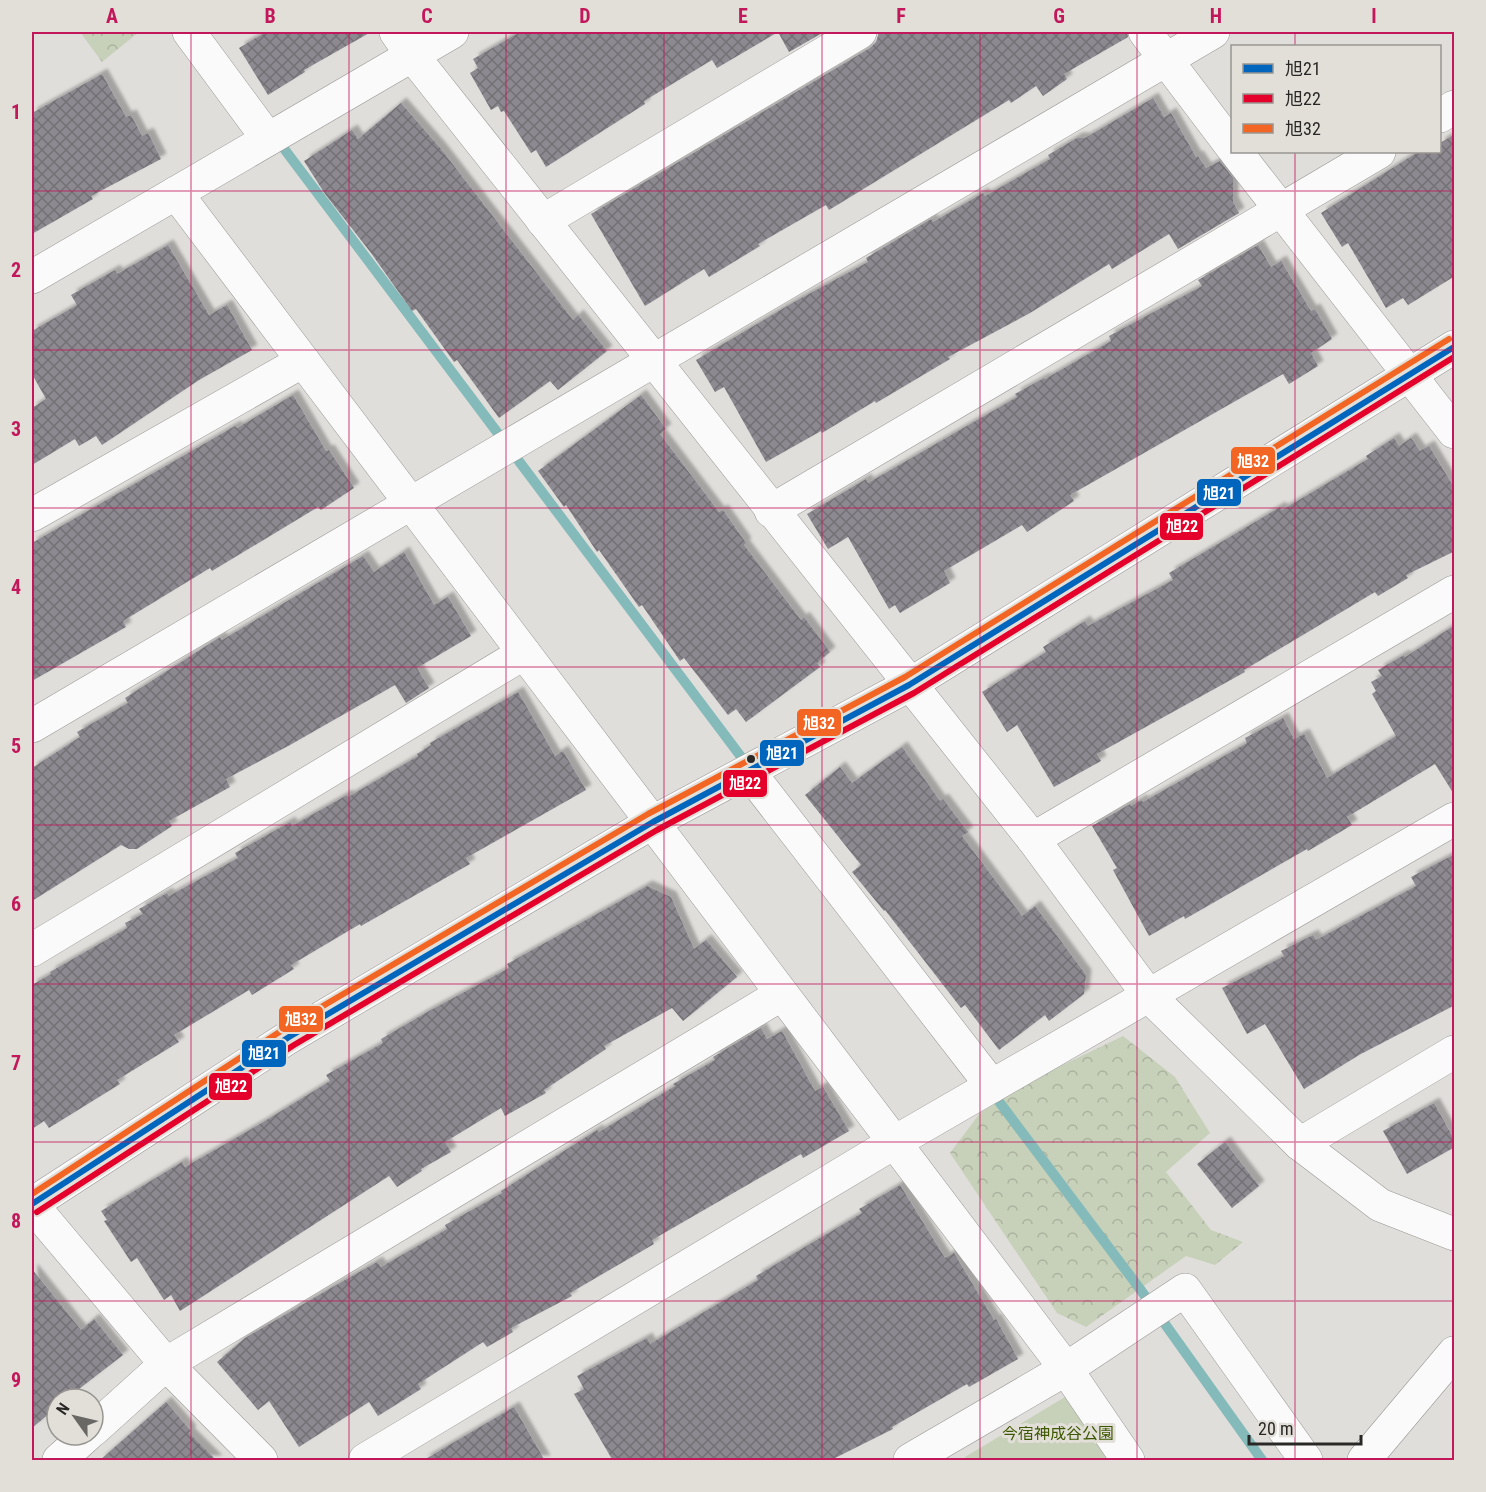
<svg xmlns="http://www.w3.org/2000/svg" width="1486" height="1492" font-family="'Roboto Condensed','Noto Sans JP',sans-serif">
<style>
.forest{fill:url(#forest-crowns)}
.park{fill:#c7d0b9}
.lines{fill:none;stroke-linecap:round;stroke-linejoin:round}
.stream{stroke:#84bab9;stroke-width:10}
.building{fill:url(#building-cross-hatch);filter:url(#shadow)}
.minor-casing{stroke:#999896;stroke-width:34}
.minor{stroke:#fafafa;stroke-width:33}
.bus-1-casing{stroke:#e2dfd9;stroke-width:10}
.bus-2-casing{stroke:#e2dfd9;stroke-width:10}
.bus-3-casing{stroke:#e2dfd9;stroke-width:10}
.bus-1{stroke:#0065bd;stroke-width:6}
.bus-2{stroke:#e4002b;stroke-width:6}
.bus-3{stroke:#f26522;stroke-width:6}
.grid{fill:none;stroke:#c2185b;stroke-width:1.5;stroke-opacity:0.55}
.bus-dot{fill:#292826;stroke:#e2dfd9;stroke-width:2}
.labels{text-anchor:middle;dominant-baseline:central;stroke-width:6;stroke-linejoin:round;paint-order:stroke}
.park-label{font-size:16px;fill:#3e5802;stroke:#e2dfd9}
.line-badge{stroke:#e2dfd9;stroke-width:2}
.badge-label{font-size:16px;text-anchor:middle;font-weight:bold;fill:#fff}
.neatline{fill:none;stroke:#c2185b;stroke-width:2}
.grid-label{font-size:20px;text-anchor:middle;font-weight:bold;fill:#c2185b}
</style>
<defs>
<pattern id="forest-crowns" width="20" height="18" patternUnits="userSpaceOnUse" patternTransform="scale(1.5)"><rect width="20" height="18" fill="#c7d0b9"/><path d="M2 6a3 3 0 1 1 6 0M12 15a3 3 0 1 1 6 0" fill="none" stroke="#abb39f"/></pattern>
<pattern id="building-cross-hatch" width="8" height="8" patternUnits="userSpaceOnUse" patternTransform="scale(1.5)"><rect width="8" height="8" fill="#8d8990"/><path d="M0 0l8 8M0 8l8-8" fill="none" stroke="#737075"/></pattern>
<filter id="shadow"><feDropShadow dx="5.5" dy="-5.5" stdDeviation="1.5" flood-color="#0004"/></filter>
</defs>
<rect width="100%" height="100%" fill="#e0dedb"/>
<g class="forest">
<polygon points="80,32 139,32 102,62"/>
<polygon points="1123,1036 1175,1077 1210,1133 1166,1172 1211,1230 1243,1242 1215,1265 1186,1256 1086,1327 1057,1313 950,1153 980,1113 1044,1074"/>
</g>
<polygon class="park" points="1065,1397 1111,1460 967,1460 965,1457"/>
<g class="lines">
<g class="stream">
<polyline points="276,138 748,766"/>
<polyline points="991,1091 1140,1289 1262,1460"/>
</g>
</g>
<g class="building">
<polygon points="266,32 371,32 304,70 305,72 268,95 239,48"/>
<polygon points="520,32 824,32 789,52 778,32 717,68 712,60 644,101 645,104 546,167 536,150 531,153 504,111 501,112 498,106 491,110 470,73 478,68 473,59"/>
<polygon points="879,32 1127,32 1128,37 1064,74 1067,79 1043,96 1036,86 1011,103 1009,100 829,210 826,205 758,244 760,246 709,277 704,269 645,306 591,214 870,48 876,42"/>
<polygon points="102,74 126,117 131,115 142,136 148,133 161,159 91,196 93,199 32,234 32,113"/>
<polygon points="1153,98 1164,117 1171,113 1196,157 1198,156 1206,168 1220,161 1233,178 1233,202 1239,213 1178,249 1169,234 1112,269 1109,264 1030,313 948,357 950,359 876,403 875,401 822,433 821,431 766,462 724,387 715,392 696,360 794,302 868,262 866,258 931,219 933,222 983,193 985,196 1050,159 1048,155 1077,138 1085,138"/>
<polygon points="401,103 441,149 573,320 578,315 607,351 558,390 550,381 499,418 457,360 454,362 416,309 412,311 371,253 325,194 304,161 352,130 358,139"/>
<polygon points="1455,134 1455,276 1408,305 1403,298 1386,308 1348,243 1342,247 1321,213 1418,152 1440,152 1440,143"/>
<polygon points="168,245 209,315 227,305 252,350 199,380 102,445 96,436 79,446 75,439 32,465 32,408 46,399 32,374 32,331 77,305 71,295 115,270 117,274"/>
<polygon points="1258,245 1271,267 1281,261 1311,311 1315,309 1332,339 1311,353 1318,366 1289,384 1283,374 1070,495 1074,501 1027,532 1022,525 944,571 950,583 900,613 895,605 889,609 848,537 828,549 807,514 866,479 868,483 1017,397 1015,394 1044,378 1045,379 1111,341 1109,336 1202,286 1198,280"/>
<polygon points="293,395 326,451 329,450 354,488 321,510 318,507 212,571 210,568 123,621 126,627 32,681 32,543 235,426 237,428"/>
<polygon points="641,395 666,429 660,434 719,512 723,510 746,543 744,545 801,620 804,617 830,652 817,663 820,667 746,722 736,709 728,715 684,658 680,661 642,605 639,607 599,550 597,552 566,505 564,507 538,471"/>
<polygon points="1394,438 1399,446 1411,438 1420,451 1429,446 1455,489 1455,551 1406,575 1408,578 1378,596 1375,592 1244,670 1245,672 1097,754 1101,761 1054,787 1017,725 1007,732 982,692 1046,652 1043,647 1085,621 1088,626 1173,580 1169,573 1280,507 1282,510 1368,459 1366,456"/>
<polygon points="404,552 434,605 448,597 471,636 417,668 429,688 406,703 395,685 290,745 226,779 230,787 169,821 172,826 137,849 129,849 121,845 32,901 32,768 80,737 77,732 128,703 125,698 220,637 222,640 363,556 374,572"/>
<polygon points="1455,625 1455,796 1435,764 1347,817 1352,825 1308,851 1307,849 1185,919 1184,916 1149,936 1113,870 1117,868 1092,826 1130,804 1131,806 1141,800 1143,802 1247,743 1245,738 1283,718 1294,739 1304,734 1327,778 1396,736 1372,694 1376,691 1371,682 1382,676 1378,670 1404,655 1405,657"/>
<polygon points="518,692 555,756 563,751 586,790 466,858 470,864 361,926 360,924 291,965 294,969 252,995 249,990 174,1035 179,1042 117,1080 120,1084 49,1128 44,1121 32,1129 32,985 51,974 50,972 127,928 125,923 143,914 139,909 167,893 169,896 238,858 235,853 290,822 292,826 347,795 348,797 418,756 417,754 431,745 430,743"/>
<polygon points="902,747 940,801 943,799 968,832 962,836 1022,916 1035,906 1086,975 1084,994 1049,1021 1045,1015 999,1050 965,1005 961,1008 885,910 884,911 852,872 861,865 805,795 840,767 852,783"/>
<polygon points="1455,854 1455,1005 1359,1055 1304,1089 1265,1024 1247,1034 1222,988 1284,956 1281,951 1313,935 1316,940 1416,886 1411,877"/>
<polygon points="647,886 671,897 694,949 706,940 737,977 683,1021 672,1008 604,1046 606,1049 544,1090 546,1093 505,1116 501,1108 445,1142 451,1152 421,1169 422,1171 397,1187 389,1176 180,1311 171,1295 164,1300 137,1258 131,1262 104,1221 107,1220 101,1211 182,1162 185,1167 260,1124 330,1081 326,1075 383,1043 381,1039 429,1011 509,968 507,964"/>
<polygon points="761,1028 767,1039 782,1031 815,1091 823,1087 849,1131 803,1158 801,1154 652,1240 654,1244 570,1293 572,1296 511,1328 513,1332 487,1347 483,1342 418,1384 421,1389 378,1416 369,1402 299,1447 269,1401 258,1410 217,1362 245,1338 331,1288 377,1262 381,1267 447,1229 445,1225 502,1193 501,1191 597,1130 599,1132 675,1086 673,1084 715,1060 713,1057"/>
<polygon points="1434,1103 1455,1141 1455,1147 1407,1174 1383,1131"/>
<polygon points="1225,1142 1259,1186 1232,1208 1197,1164"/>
<polygon points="900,1185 945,1258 954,1253 994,1320 996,1319 1018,1359 969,1387 967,1384 892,1427 893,1429 829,1461 613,1461 574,1394 584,1389 577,1376 647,1338 650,1344 758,1280 756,1276 862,1213 859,1209"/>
<polygon points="32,1269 81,1330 94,1319 123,1355 66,1399 57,1399 57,1407 32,1428"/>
<polygon points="166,1402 191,1431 189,1433 217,1461 99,1461"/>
<polygon points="514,1407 545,1461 422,1461"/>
</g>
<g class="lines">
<g class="minor-casing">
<g id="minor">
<polyline points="189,32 268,139"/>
<polyline points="396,32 412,55 1033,839 1149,996 1300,1144 1380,1205 1454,1234"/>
<polyline points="1145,32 1232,147"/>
<polyline points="1440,116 1454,107"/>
<polyline points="1236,152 1454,432"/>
<polyline points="176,193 1066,1369 1128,1460"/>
<polyline points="543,221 860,32"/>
<polyline points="32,277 452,32"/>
<polyline points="771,511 1379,152"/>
<polyline points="32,515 303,361"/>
<polyline points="32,726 1213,32"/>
<polyline points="749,772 992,1086"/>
<polyline points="1033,839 1454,592"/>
<polyline points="32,950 524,653"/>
<polyline points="1300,1144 1454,1052"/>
<polyline points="32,1204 289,1037 653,822 909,685 1454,347"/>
<polyline points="32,1205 166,1364 261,1460"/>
<polyline points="93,1430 166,1364 782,994"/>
<polyline points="59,1460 87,1435"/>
<polyline points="365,1460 895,1142 1454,819"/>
<polyline points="910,1460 1066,1369 1185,1290 1306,1460"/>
<polyline points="1364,1460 1454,1353"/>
</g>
</g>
<use href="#minor" class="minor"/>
<g class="bus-1-casing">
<polyline id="bus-1" points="32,1204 289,1037 653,822 909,685 1454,347"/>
</g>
<g class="bus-2-casing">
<polyline id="bus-2" points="37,1212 294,1045 657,830 914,693 1454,357"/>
</g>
<g class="bus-3-casing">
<polyline id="bus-3" points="32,1194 284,1029 648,814 905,677 1449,339"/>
</g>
<use href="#bus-1" class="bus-1"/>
<use href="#bus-2" class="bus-2"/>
<use href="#bus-3" class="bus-3"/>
</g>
<path class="grid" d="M191,32V1460M349,32V1460M506,32V1460M664,32V1460M822,32V1460M980,32V1460M1137,32V1460M1295,32V46M1295,152V1460M32,191H1454M32,350H1454M32,508H1454M32,667H1454M32,825H1454M32,984H1454M32,1142H1454M32,1301H1454"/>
<circle class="bus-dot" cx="751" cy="759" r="5"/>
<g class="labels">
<g class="park-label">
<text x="1058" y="1433">今宿神成谷公園</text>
</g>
</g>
<g class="line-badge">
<rect x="1230" y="446" width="46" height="29" rx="6" fill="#f26522"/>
<rect x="1196" y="478" width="46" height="29" rx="6" fill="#0065bd"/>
<rect x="1159" y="512" width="45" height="29" rx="6" fill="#e4002b"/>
<rect x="796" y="708" width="46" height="29" rx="6" fill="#f26522"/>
<rect x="759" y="739" width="46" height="28" rx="6" fill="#0065bd"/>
<rect x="722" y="769" width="46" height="29" rx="6" fill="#e4002b"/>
<rect x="278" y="1005" width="46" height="28" rx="6" fill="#f26522"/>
<rect x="241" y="1039" width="46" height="29" rx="6" fill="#0065bd"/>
<rect x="208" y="1072" width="45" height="29" rx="6" fill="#e4002b"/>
</g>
<g class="badge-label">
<text x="1253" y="467">旭32</text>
<text x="1219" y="499">旭21</text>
<text x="1182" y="532">旭22</text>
<text x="819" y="729">旭32</text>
<text x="782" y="759">旭21</text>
<text x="745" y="789">旭22</text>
<text x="301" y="1025">旭32</text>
<text x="264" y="1059">旭21</text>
<text x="231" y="1092">旭22</text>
</g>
<rect width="1486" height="1492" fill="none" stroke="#e2dfd9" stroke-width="66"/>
<rect x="1231" y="45" width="210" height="108" fill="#e2dfd9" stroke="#989691" stroke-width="1.5"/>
<rect x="1243" y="64" width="30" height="9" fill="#0065bd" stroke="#989691" stroke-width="1.5"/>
<text x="1285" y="75" font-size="18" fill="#292826">旭21</text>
<rect x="1243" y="94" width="30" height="9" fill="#e4002b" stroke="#989691" stroke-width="1.5"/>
<text x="1285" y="105" font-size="18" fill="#292826">旭22</text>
<rect x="1243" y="124" width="30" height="9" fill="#f26522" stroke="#989691" stroke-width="1.5"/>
<text x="1285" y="135" font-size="18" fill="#292826">旭32</text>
<g transform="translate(75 1417) rotate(304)"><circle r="28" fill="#e2dfd9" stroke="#989691" stroke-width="1.5"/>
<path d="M0-4.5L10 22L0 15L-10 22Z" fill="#696865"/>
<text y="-9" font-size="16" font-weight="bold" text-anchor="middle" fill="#292826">N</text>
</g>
<path d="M1249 1435v9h112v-9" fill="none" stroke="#292826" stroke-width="3"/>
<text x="1258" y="1435" font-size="18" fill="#292826" stroke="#e2dfd9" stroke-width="4.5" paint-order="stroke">20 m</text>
<rect x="33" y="33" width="1420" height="1426" class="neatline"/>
<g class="grid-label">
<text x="112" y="23">A</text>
<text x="270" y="23">B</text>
<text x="427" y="23">C</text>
<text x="585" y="23">D</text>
<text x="743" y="23">E</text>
<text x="901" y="23">F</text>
<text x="1059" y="23">G</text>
<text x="1216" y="23">H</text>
<text x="1374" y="23">I</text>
<text x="16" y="119">1</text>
<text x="16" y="277">2</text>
<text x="16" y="436">3</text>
<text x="16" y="594">4</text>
<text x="16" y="753">5</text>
<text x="16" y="911">6</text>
<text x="16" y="1070">7</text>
<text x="16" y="1228">8</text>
<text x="16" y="1387">9</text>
</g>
</svg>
